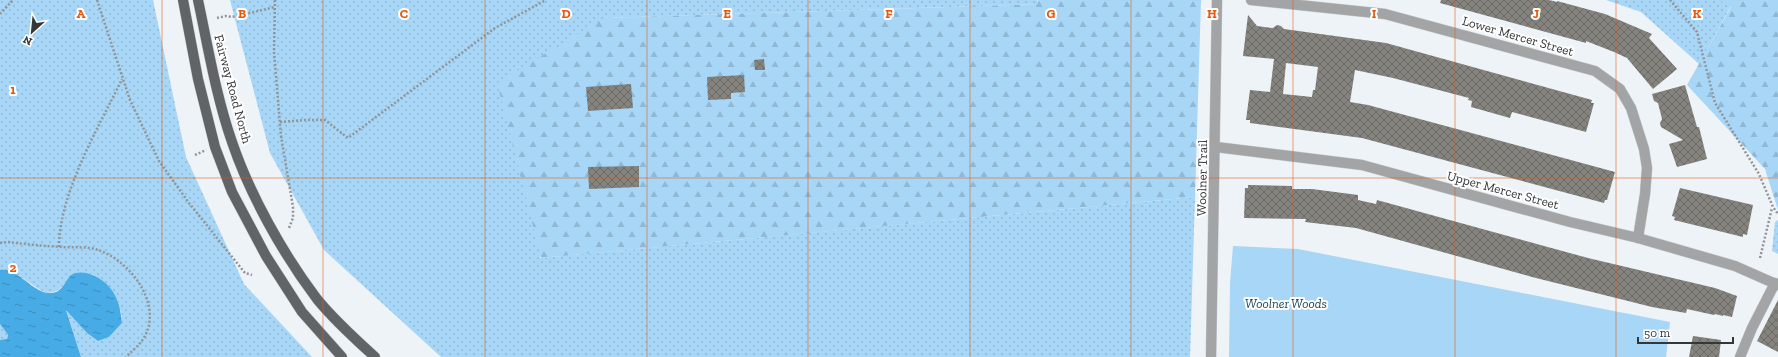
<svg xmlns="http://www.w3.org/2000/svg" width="1778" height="357" font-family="'Zilla Slab',serif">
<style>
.grass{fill:url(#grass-dots)}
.forest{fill:url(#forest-firs)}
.green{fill:#a7d6f6}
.water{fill:url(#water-ripples)}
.building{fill:url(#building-cross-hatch);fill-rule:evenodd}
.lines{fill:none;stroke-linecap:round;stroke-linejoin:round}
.minor-casing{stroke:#c9cdd1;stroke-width:11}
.major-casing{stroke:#c9cdd1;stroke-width:11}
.path{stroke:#929598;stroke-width:2.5;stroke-dasharray:2 2;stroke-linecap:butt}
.minor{stroke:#a2a4a6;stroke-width:10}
.major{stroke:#606467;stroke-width:10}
.grid{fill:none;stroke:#e8590c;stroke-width:1;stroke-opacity:0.55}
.labels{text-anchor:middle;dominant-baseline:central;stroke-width:4;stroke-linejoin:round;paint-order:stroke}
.street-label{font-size:13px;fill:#343637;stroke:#fff}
.park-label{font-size:13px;font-style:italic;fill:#1b445d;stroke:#fff}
.grid-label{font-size:13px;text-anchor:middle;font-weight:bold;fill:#e8590c;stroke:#fff;stroke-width:4;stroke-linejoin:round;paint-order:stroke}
</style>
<defs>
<pattern id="grass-dots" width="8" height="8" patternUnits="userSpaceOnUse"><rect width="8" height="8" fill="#a7d6f6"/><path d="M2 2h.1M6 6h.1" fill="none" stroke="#90b8d4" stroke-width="1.8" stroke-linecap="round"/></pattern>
<pattern id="forest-firs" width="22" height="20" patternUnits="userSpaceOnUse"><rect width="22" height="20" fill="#a7d6f6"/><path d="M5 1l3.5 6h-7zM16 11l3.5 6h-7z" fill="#90b8d4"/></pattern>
<pattern id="water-ripples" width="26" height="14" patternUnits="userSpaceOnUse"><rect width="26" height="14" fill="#47abe6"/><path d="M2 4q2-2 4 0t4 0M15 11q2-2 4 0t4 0" fill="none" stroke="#3c8cbb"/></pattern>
<pattern id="building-cross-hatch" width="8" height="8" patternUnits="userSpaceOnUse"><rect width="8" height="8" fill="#84837e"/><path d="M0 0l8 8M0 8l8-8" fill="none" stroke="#6d6c68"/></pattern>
</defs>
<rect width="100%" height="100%" fill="#eef3f7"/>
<g class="grass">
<path d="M0,0H153L186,157L244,284L312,357H81L66,309L87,333L98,341L109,337L122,323L121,311L72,274C48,311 40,284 12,273C8,272 5,270 0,270Z"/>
<polygon points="230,0 1037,0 1039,4 604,18 540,258 1195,197 1190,357 441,357 324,250 270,153"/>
<polygon points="1606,0 1717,0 1731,6 1699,64 1641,12"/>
<polygon points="1778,220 1778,254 1772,251 1775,222"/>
<polygon points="0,324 8,335 7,339 0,340"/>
</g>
<g class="forest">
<polygon points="1038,0 1201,0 1195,197 541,258 497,83 604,18 1038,4"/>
<polygon points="1717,0 1778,0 1778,210 1765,169 1687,85 1731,7"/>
</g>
<polygon class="green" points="1233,246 1298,249 1670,322 1666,357 1229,357 1230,283"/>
<path class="water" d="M0,270C17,267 33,293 49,293C62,294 64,282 71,275C75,272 82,272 86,273C111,280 120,298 122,323L109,337L98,341L87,333L66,310L81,357H0V340L7,339L8,335L0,324Z"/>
<g class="building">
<polygon points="1441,0 1549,0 1557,2 1557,1 1605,14 1652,34 1649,38 1677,69 1653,89 1627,58 1614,52 1586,41 1586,43 1440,3"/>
<path d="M1248,15L1257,26L1273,28L1277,25L1281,26L1284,29L1386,43L1592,100L1591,103H1594L1586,132L1512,112L1510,118L1471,107L1472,101L1468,100L1469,98L1393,78L1355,70L1350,102L1368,105L1615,172L1607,200H1605L1604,203L1362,138L1250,123V120H1246L1250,90L1270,92L1274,59L1243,56ZM1286,63L1318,67L1315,90H1313L1312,97L1283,94Z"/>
<polygon points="764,59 765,70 755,70 754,60"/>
<polygon points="744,75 745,92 731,93 731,99 708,100 707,77"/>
<polygon points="631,84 633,108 588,111 586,87"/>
<polygon points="1685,85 1697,127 1699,127 1707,159 1677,167 1669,144 1683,140 1661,127 1660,123 1662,119 1658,103 1654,101 1652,94"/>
<polygon points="639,166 639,187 589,189 588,167"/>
<polygon points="1248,185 1292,186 1292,189 1312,189 1358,195 1358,200 1376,204 1377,200 1588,258 1715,288 1737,296 1732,317 1723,315 1723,316 1715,314 1714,315 1687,309 1686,313 1652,307 1536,278 1356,228 1305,222 1306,219 1244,218 1245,188 1248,188"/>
<polygon points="1680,188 1753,205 1747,235 1743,234 1743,237 1674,220 1675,217 1672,216"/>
<polygon points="1778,300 1778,352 1757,341"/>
<polygon points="1693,336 1721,340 1719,357 1689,357"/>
</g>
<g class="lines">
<g class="minor-casing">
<g id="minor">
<polyline points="1251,0 1385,14 1595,71 1620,89 1631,108 1644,149 1647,168 1645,194 1638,238"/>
<polyline points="1216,147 1362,165 1570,222 1638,238 1735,266 1778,285"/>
<polyline points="1211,357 1217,0"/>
<polyline points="1740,357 1752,328 1775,283"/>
</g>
</g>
<g class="major-casing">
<g id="major">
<polyline points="183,0 198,79 215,147 232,192 266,256 302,312 342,357"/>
<path d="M198,0C208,47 216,96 232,142C250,195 283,254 317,299C334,320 355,339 375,357"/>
</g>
</g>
<g class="path">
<polyline points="97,0 130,100 159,161 189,203 245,273 252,275"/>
<polyline points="275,0 274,52 281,136 293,207 293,218 289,228"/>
<polyline points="1670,0 1697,32 1715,103 1759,174 1773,207 1778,214"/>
<polyline points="0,14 13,0"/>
<polyline points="217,18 226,16 232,17 275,7"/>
<polyline points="280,122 305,120 325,120 348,138 495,28 546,0"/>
<polyline points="241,138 252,134"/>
<polyline points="195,155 206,150"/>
<path d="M0,243L7,242C25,244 43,246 62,247C73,248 88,246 98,250C129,260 161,301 146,334C142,343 133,350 126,357"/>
<path d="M59,247C59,193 99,127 122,79"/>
<polyline points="1760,258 1772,208"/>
</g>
<use href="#minor" class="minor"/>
<use href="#major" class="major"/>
</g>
<path class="grid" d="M162,0V357M323,0V357M485,0V357M647,0V357M808,0V357M970,0V357M1131,0V357M1293,0V357M1455,0V357M1616,0V357M0,178H1778"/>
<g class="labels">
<g class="street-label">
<text transform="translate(1518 36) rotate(16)">Lower Mercer Street</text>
<text transform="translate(233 89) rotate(75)">Fairway Road North</text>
<text transform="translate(1202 178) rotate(-89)">Woolner Trail</text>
<text transform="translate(1503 190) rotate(15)">Upper Mercer Street</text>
</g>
<g class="park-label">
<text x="1286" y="303">Woolner Woods</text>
</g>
</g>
<g class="grid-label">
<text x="81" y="18">A</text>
<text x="242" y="18">B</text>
<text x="404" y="18">C</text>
<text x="566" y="18">D</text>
<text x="727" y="18">E</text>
<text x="889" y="18">F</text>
<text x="1051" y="18">G</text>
<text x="1212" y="18">H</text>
<text x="1374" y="18">I</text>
<text x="1536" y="18">J</text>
<text x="1697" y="18">K</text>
<text x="13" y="94">1</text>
<text x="13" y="272">2</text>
</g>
<g transform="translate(32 32) rotate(207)" stroke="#ffffff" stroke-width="3" paint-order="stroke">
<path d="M0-3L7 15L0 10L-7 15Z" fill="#343637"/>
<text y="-6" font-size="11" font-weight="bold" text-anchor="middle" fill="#343637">N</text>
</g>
<path d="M1638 337v6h95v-6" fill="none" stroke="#343637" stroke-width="2"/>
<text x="1644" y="337" font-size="12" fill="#343637" stroke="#ffffff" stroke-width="3" paint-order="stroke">50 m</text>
</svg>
